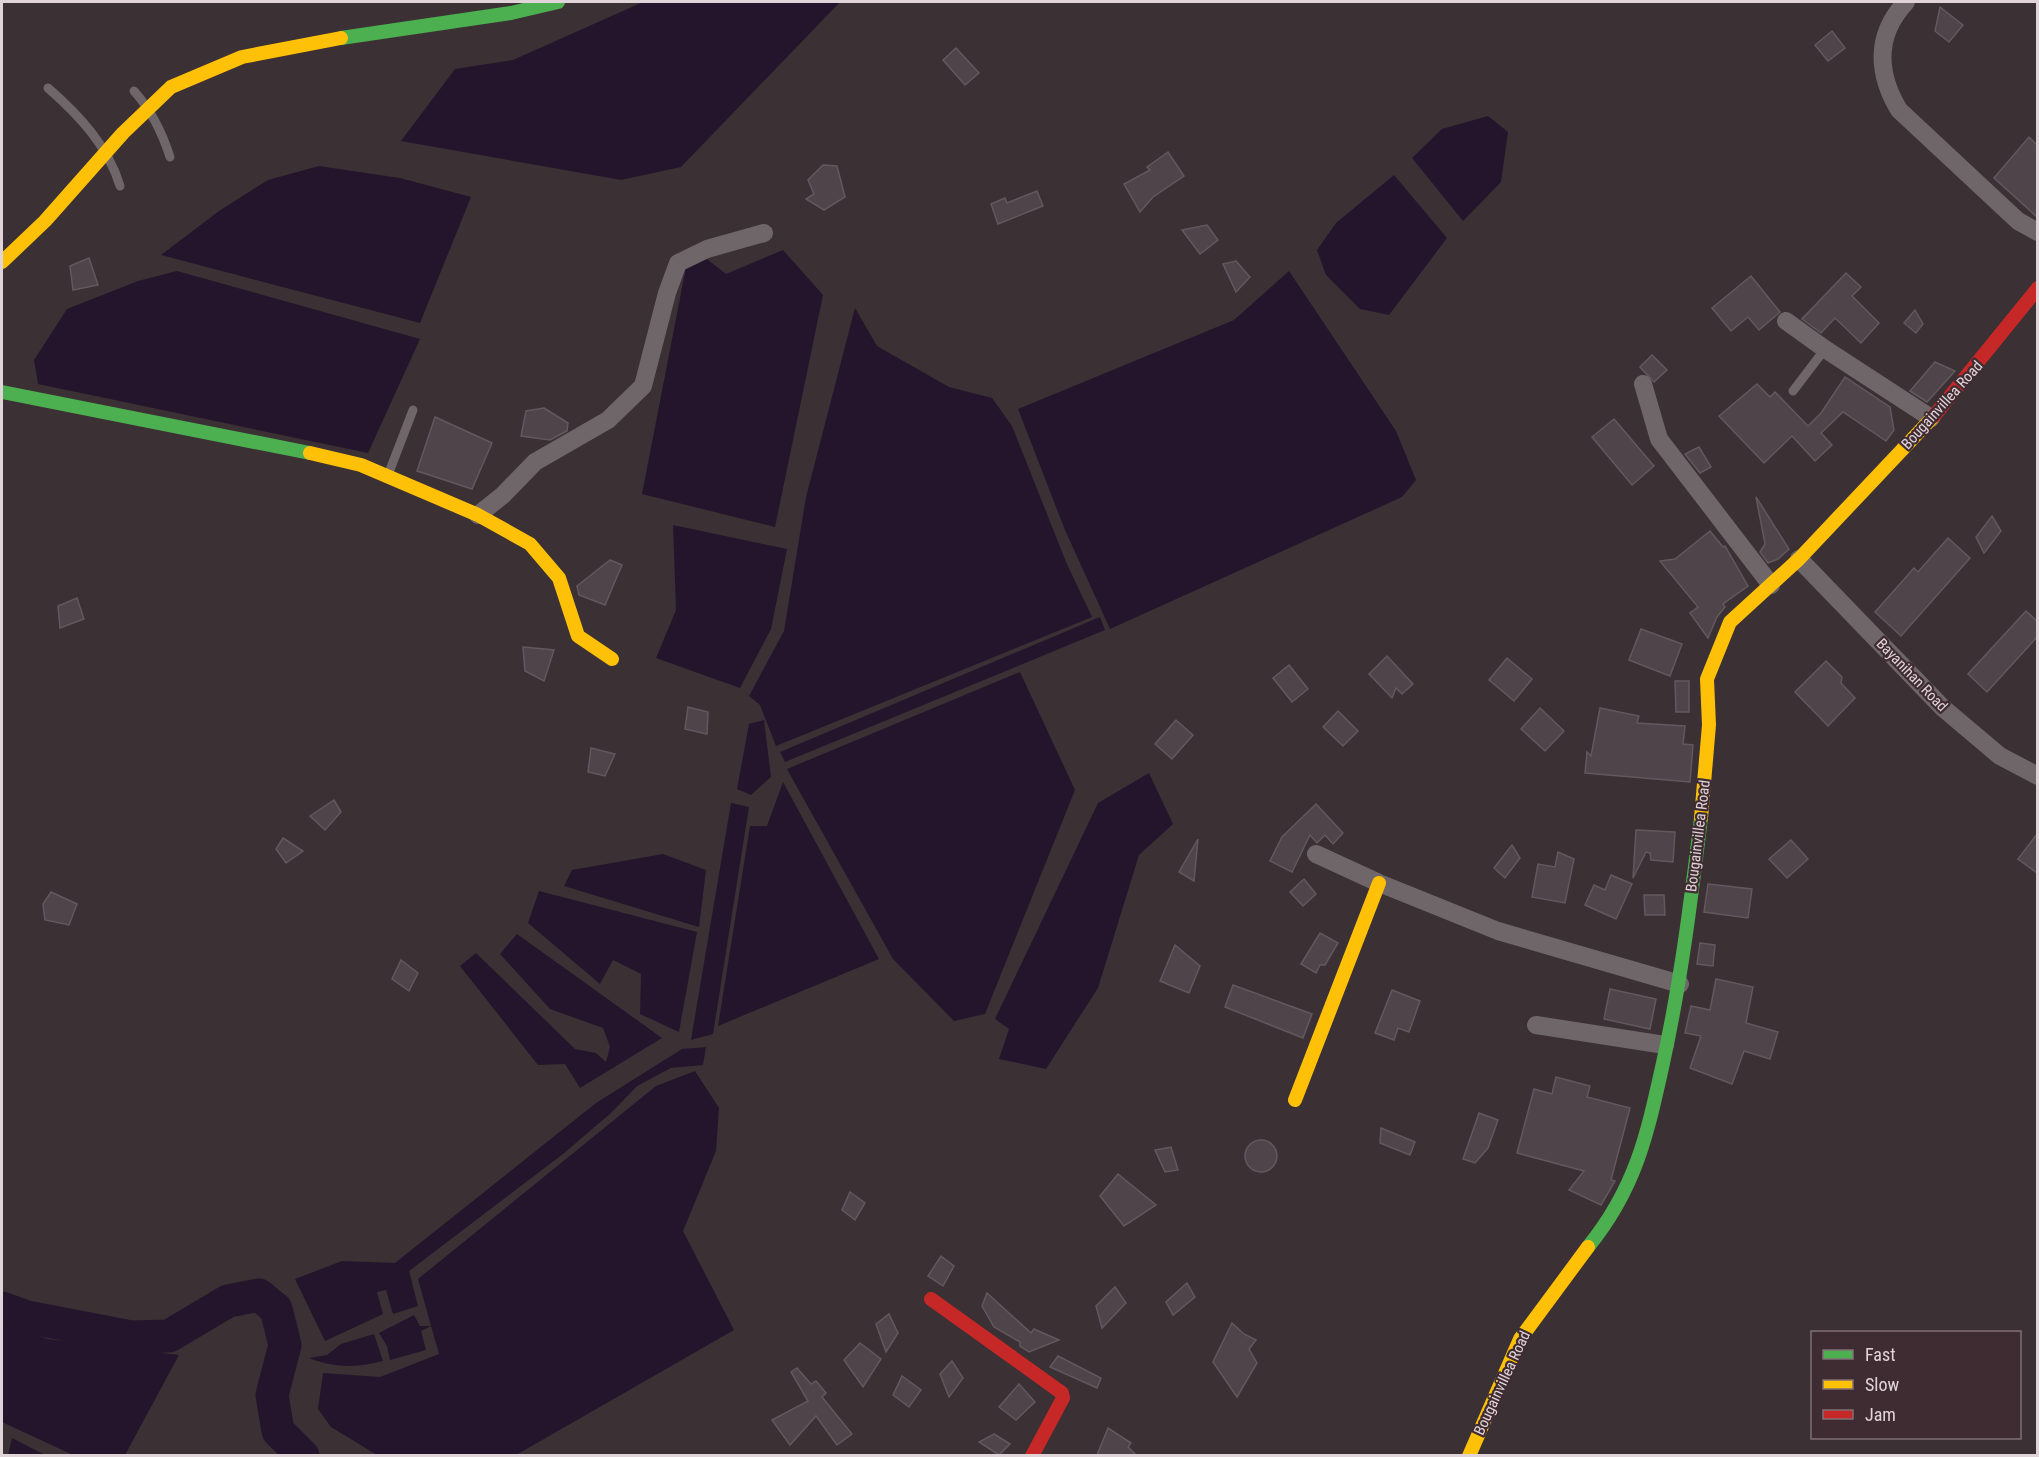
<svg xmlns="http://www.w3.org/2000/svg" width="2039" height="1457" font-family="'Roboto Condensed',sans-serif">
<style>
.water{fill:#25152c}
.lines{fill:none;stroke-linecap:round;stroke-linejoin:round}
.river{stroke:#25152c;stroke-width:33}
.building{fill:#4e444a;stroke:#61595d;stroke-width:1.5}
.lane{stroke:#6e6669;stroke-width:9}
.street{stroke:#6e6669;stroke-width:18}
.fast{stroke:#4caf50;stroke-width:14}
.slow{stroke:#ffc107;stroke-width:14}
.jam{stroke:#c62828;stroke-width:14}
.labels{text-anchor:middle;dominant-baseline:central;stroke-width:4.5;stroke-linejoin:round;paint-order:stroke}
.street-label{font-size:15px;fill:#e1d4d8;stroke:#3f2c33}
</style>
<rect width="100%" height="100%" fill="#3b3034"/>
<g class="water">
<polygon points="643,2 840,2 681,167 621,180 401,141 455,69 513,60"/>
<polygon points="1488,116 1508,132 1501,182 1463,221 1412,158 1442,129"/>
<polygon points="319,166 400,178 471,197 420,323 161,255 219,211 268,180"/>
<polygon points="1394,175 1447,238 1389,315 1360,309 1326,275 1317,250 1336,223"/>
<polygon points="783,250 823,295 775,527 642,494 687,262 703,256 726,274"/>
<polygon points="177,271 420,339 368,453 38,384 34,360 67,309 138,281"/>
<polygon points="1289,271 1396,431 1416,480 1402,497 1110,629 1065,530 1018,409 1234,320"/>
<polygon points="855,308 877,346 949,387 992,398 1012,426 1066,562 1092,617 776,746 760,705 749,696 784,631 806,497"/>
<polygon points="673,525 787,549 771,629 740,688 656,658 676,610"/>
<polygon points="1100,617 1105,630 785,762 780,752"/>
<polygon points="1020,672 1075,790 985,1014 954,1021 893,959 787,769"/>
<polygon points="764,720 771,777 751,795 737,789 749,724"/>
<polygon points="1149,773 1173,824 1139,855 1098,988 1046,1069 999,1059 1009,1029 995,1019 1098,803"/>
<polygon points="783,782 879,959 718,1026 750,826 767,826"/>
<polygon points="731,803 749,807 713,1034 691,1040"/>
<polygon points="663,854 706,870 699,927 564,886 572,870"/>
<polygon points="539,891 697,932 679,1032 640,1014 641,974 613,960 600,984 528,923"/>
<polygon points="517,934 662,1038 580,1088 565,1064 538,1065 460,966 476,953 575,1049 596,1053 606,1062 610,1047 603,1028 550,1009 500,954"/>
<polygon points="706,1047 703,1065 671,1068 637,1086 611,1113 563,1154 409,1271 418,1306 393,1314 386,1290 377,1292 383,1314 325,1341 295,1279 342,1261 395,1263 596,1103 682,1049"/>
<polygon points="695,1071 719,1108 716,1151 683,1231 734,1330 516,1455 377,1455 331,1427 318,1409 323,1373 380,1377 439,1354 431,1326 421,1331 426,1350 390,1360 387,1346 379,1333 414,1315 420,1326 431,1326 418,1279 656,1086"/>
<polygon points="2,1323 48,1339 179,1355 125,1455 73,1455 2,1422"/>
<path d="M374,1334L383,1361C357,1368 334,1368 309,1358L327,1355L341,1344Z"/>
<polygon points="12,1438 45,1455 8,1455"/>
</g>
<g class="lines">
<polyline class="river" points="2,1308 27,1317 131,1337 169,1336 228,1301 259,1295 276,1309 285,1345 272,1395 278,1431 303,1456"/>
</g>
<g class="building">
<polygon points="1940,7 1963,25 1949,42 1935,31"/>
<polygon points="1832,31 1845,48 1828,61 1815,45"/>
<polygon points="956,48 979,73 965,85 943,60"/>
<polygon points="2029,137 2037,145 2037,217 1994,178"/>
<polygon points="1168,152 1184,176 1153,197 1140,212 1124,184 1150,170 1147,167"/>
<polygon points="823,165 837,166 845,197 824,210 806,199 814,194 808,180"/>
<polygon points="1037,191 1043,206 998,224 991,204 1005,198 1007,203"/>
<polygon points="1207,225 1218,240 1200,254 1182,230"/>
<polygon points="89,258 98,285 73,290 70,266"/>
<polygon points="1236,261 1250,277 1236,292 1223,264"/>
<polygon points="1846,273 1861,287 1852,296 1879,323 1861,343 1835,318 1821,333 1802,319"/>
<polygon points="1751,276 1780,312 1759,330 1748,317 1731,331 1712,308"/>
<polygon points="1915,310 1923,324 1916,333 1904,323"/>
<polygon points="1652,355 1667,370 1654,382 1640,367"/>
<polygon points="1935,362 1955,371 1927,402 1910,391"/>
<polygon points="1845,377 1890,407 1894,430 1886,441 1843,412 1821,433 1832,445 1815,461 1792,436 1764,463 1719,416 1757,384 1770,397 1775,392 1808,426 1821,413"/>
<polygon points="544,408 568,423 567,431 550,440 521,436 526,411"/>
<polygon points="435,417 492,443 472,489 417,471"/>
<polygon points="1614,419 1654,466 1632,485 1592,437"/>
<polygon points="1699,447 1711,467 1700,473 1685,454"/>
<polygon points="1756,497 1789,549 1778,559 1768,563 1760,552 1765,544"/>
<polygon points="1992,516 2001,531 1984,553 1976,537"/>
<polygon points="1710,531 1723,547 1725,546 1748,586 1723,604 1725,607 1717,617 1708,638 1690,613 1698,607 1660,561 1675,559"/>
<polygon points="1948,538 1970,558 1901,636 1875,612 1914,568 1918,572"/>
<polygon points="610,560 622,565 605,605 579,595 577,586"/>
<polygon points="77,598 84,619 60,628 58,606"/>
<polygon points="2026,611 2037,621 2037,637 1987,692 1968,674"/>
<polygon points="1641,629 1682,644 1670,676 1629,660"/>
<polygon points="523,647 554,650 544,681 525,671"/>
<polygon points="1387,656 1413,684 1402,694 1396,688 1392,698 1369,674"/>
<polygon points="1507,658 1532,679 1514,701 1489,680"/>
<polygon points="1826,661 1842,677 1841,683 1855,698 1828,726 1795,692"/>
<polygon points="1289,665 1308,689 1292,702 1273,678"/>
<polygon points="1675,681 1689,681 1689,712 1676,712"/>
<polygon points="688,707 708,712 707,734 685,729"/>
<polygon points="1540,708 1564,731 1545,751 1521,729"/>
<polygon points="1600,708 1639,716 1637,723 1685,726 1683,744 1693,745 1690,782 1585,773 1587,752 1591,756"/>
<polygon points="1338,711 1358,731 1343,746 1323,727"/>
<polygon points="1176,720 1193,735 1172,759 1155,744"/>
<polygon points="591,748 615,754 605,776 588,772"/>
<polygon points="334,800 341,812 325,830 310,816"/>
<polygon points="1316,804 1343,833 1333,844 1325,835 1317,843 1310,835 1292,872 1270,861 1282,837"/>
<polygon points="1636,830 1675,832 1673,862 1651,860 1650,853 1646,852 1633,878"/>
<polygon points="2037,834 2037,873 2018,859"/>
<polygon points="283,838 303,851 286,863 276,849"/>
<polygon points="1198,839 1194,881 1179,872"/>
<polygon points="1791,840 1808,859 1787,878 1769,859"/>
<polygon points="1512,845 1520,858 1505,878 1494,868"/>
<polygon points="1558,852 1574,859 1565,903 1532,897 1538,864 1555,867"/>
<polygon points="1611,875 1632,884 1616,919 1585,905 1594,885 1605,890"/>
<polygon points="1304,879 1316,894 1303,906 1290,892"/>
<polygon points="1708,884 1752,889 1748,918 1704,912"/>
<polygon points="51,892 77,904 69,925 45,920 43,904"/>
<polygon points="1644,895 1664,895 1665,915 1645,915"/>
<polygon points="1320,933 1338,943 1325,965 1320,965 1316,973 1301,964"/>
<polygon points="1700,943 1715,945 1713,966 1697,964"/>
<polygon points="1175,945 1200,966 1189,993 1160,981"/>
<polygon points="401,960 418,973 409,991 392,979"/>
<polygon points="1716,979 1753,987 1746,1023 1778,1032 1770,1059 1744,1051 1732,1084 1690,1068 1701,1036 1685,1033 1691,1006 1710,1010"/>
<polygon points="1233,985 1312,1014 1303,1038 1225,1007"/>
<polygon points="1610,989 1656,999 1650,1029 1604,1019"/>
<polygon points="1392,990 1420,1001 1409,1032 1398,1028 1394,1040 1375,1033"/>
<polygon points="1556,1077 1590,1086 1587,1097 1630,1108 1611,1180 1615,1181 1601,1205 1569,1190 1584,1171 1517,1153 1534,1089 1552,1094"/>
<polygon points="1479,1113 1498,1120 1488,1148 1475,1163 1463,1159"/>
<polygon points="1381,1128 1415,1142 1410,1155 1380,1143"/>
<circle cx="1261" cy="1156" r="16"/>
<polygon points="1171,1147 1178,1170 1165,1172 1155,1150"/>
<polygon points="1118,1174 1156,1205 1124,1226 1100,1196"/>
<polygon points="850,1192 865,1203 855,1220 842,1210"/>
<polygon points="941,1256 954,1266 943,1286 928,1276"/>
<polygon points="1187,1283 1195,1297 1173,1315 1166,1302"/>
<polygon points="1115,1287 1126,1303 1102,1328 1096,1306"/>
<polygon points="987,1293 1031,1333 1034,1329 1059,1340 1029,1352 1020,1346 1020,1342 994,1327 982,1306"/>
<polygon points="889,1314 898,1333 886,1352 876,1324"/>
<polygon points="1232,1323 1244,1334 1256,1340 1249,1349 1257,1363 1237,1397 1213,1362"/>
<polygon points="860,1343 881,1359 863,1387 844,1360"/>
<polygon points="1058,1356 1101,1378 1097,1388 1050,1367"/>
<polygon points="952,1361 963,1378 949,1397 940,1374"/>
<polygon points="797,1368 811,1384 816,1381 826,1393 822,1397 852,1434 837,1445 816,1416 790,1445 772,1420 808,1401 791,1372"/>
<polygon points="902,1376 921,1390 909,1407 893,1395"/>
<polygon points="1019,1384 1035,1402 1016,1420 999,1407"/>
<polygon points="1108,1428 1131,1443 1128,1447 1136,1455 1097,1455"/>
<polygon points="994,1434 1010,1444 999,1455 979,1442"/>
</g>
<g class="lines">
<g class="lane">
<path d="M48,88C79,115 108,146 120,186"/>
<path d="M134,91C151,110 162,132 170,157"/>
<polyline points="1793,391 1825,349"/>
<polyline points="388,475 413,410"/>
</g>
<g class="street">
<path d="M1906,2C1875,35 1877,73 1899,110L2018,221L2038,232"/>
<polyline points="1786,321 1825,349 1931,418"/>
<polyline points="1643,384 1659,439 1771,585"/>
<polyline points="478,515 503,495 535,462 608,420 643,386 667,293 678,263 707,249 764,233"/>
<polyline points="1799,559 1942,707 2000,756 2038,776"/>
<polyline points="1316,854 1379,883 1498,931 1680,984"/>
<polyline points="1536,1025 1665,1045"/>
</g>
<g class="fast">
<polyline points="341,38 511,13 558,2"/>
<polyline points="2,392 310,453"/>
<path d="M1588,1247C1636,1188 1647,1135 1663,1063C1681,981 1691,900 1701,818"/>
</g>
<g class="slow">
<polyline points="2,262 45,221 123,133 171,87 242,57 341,38"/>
<polyline points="310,453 361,465 478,515 530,544 559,578 578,636 612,659"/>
<polyline points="1701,818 1709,725 1707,679 1730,622 1799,559 1934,416"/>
<polyline points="1295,1100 1379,883"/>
<polyline points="1469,1456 1520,1339 1588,1247"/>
</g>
<g class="jam">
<polyline points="1934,416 2038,288"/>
<polyline points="931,1299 1062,1393 1063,1398 1032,1456"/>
</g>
</g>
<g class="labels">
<g class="street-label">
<text transform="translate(1942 405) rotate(-48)">Bougainvillea Road</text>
<text transform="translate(1912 675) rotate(46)">Bayanihan Road</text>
<text transform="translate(1698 836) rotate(-83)">Bougainvillea Road</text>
<text transform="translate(1502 1383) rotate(-65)">Bougainvillea Road</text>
</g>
</g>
<rect width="2039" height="1457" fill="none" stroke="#e1d4d8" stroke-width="6"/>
<rect x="1811" y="1331" width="210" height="108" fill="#3f2c33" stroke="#806f75" stroke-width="1.5"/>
<rect x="1823" y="1350" width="30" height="9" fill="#4caf50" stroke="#806f75" stroke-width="1.5"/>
<text x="1865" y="1361" font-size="18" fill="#e1d4d8">Fast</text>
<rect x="1823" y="1380" width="30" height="9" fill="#ffc107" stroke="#806f75" stroke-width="1.5"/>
<text x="1865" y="1391" font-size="18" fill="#e1d4d8">Slow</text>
<rect x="1823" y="1410" width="30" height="9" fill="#c62828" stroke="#806f75" stroke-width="1.5"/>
<text x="1865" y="1421" font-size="18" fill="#e1d4d8">Jam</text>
</svg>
